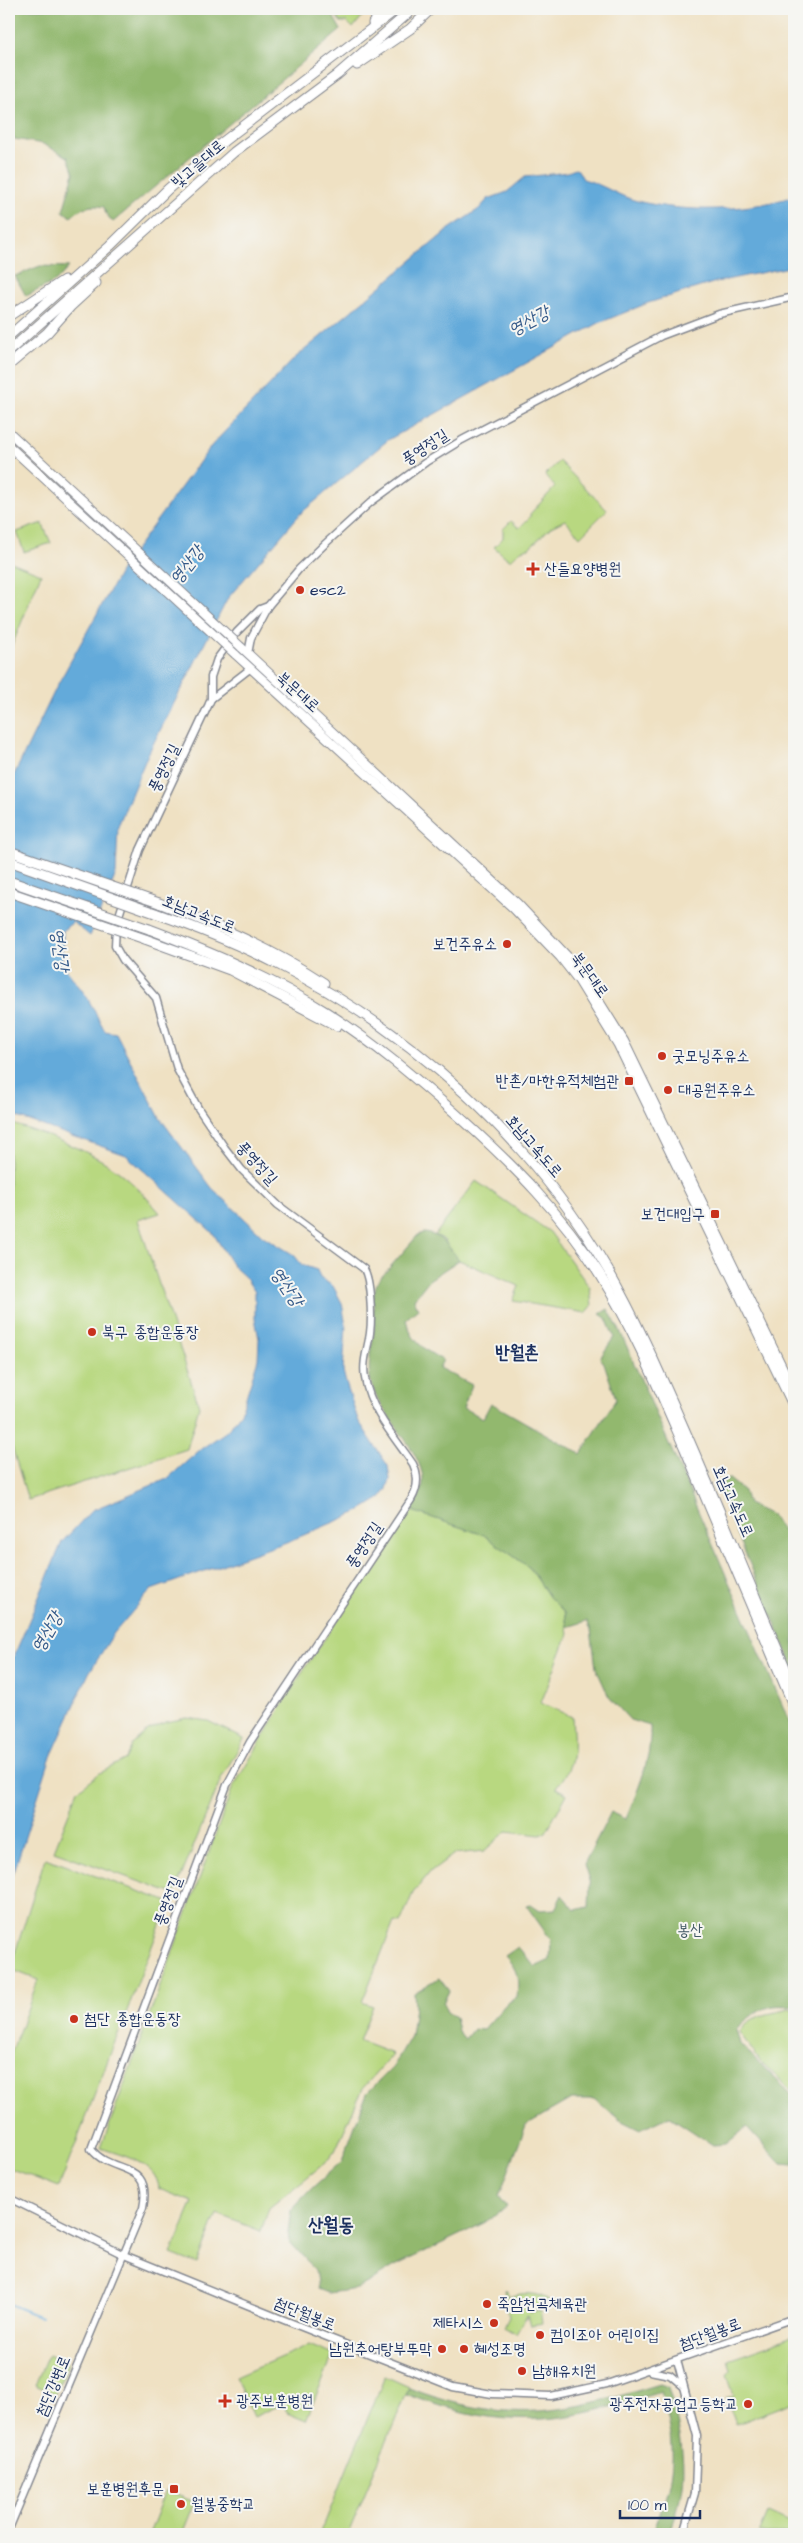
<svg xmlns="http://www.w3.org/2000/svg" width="803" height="2543" font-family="'Architects Daughter','Poor Story',sans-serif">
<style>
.green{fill:#b8d880;stroke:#6a846f}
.forest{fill:#92b86e;stroke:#567466}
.water{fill:#64aada;stroke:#406c9c}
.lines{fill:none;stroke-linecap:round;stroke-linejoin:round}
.stream{stroke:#64aada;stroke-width:2}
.tertiary-casing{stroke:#858890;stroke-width:9}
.primary-casing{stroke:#858890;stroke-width:10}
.trunk-casing{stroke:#858890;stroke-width:11}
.motorway-casing{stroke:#858890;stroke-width:11}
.tertiary{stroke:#fff;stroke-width:6}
.primary{stroke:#fff;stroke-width:8}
.trunk{stroke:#fff;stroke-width:9}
.motorway{stroke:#fff;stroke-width:9}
.primary-bridge-casing{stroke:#858890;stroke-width:10;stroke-linecap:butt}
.motorway-bridge-casing{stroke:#858890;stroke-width:11;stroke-linecap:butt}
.primary-bridge{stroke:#fff;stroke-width:8}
.motorway-bridge{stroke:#fff;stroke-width:9}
.poi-dot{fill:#c8321e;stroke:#f6f6f2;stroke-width:2}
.labels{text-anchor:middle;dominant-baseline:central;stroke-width:4;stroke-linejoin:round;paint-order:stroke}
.street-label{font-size:16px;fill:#1b2f5e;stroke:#f6f6f2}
.poi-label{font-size:16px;fill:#1b2f5e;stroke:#f6f6f2;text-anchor:start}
.park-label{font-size:16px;fill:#425966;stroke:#f6f6f2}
.water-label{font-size:18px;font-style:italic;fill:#355a89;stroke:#f6f6f2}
.neighbourhood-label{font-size:18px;font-weight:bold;fill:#1b2f5e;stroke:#f6f6f2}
.quarter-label{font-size:19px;font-weight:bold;fill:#1b2f5e;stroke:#f6f6f2}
</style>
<rect width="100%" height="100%" fill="#f6f6f2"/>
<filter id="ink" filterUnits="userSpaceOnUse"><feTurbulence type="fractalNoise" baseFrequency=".02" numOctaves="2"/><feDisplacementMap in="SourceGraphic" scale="10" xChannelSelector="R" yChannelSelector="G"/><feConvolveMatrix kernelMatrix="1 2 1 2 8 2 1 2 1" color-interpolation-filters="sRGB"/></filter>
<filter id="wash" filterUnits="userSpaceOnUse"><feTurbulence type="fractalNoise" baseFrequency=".0096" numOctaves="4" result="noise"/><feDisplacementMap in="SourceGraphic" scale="20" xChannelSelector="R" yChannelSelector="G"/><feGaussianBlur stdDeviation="1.12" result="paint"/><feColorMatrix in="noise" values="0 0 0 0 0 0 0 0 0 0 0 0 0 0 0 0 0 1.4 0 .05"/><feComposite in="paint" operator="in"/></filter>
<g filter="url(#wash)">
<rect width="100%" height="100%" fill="#efe1c3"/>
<g class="green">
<polygon points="331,9 368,9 353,28 347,22 340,22"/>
<polygon points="559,461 607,510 580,537 565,520 551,527 529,548 521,550 512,559 508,559 494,547 503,538 503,529 511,521 519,528 530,517 530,514 555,487 545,475"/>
<polygon points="42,523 51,543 24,552 17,532"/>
<polygon points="9,561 41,574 9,653"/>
<path d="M9,1123C37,1131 85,1149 109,1165C129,1178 145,1195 160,1213L138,1220L199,1406L187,1449L28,1500L9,1437Z"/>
<polygon points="476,1181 550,1232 590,1288 592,1306 586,1313 513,1301 519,1286 459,1260 443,1239 435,1235"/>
<path d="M412,1511L484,1535L530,1568L550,1598L565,1613L568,1634L541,1703L572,1717C574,1747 577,1763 556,1788L567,1794L546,1832L540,1835L507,1831L484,1851L454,1854L431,1871L413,1893L400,1923L394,1922L362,2002L373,2006L359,2041L393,2054L363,2088L335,2151L326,2162L269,2208L261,2231L217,2214L197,2264L171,2254L193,2202L159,2189C157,2162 122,2156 101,2148L232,1789L304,1669Z"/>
<polygon points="187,1718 208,1721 244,1739 222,1777 174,1894 54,1851 78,1790 100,1773 126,1759 133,1743 148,1730 166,1722"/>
<polygon points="45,1858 169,1902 59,2187 9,2168 9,2059 38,1980 10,1969"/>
<path d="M789,2009L794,2011V2093L760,2061L739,2032C749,2015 771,2014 789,2009Z"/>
<path d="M504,2289L507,2290L508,2297C523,2292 535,2292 549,2300L541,2309L533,2310L530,2313L540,2311L542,2323L530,2325L527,2315L516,2334L504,2327L509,2317L506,2303L515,2304L520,2309L515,2302L506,2301Z"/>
<polygon points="794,2336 794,2402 736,2424 726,2398 734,2395 727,2375 731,2370 728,2359"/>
<polygon points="309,2345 333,2355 306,2420 287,2412 283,2404 253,2417 235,2377"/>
<polygon points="48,2355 68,2364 56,2394 35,2385"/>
<polygon points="385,2376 409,2387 348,2534 326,2534 321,2532"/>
<polygon points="166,2491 195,2502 182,2534 149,2534"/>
<polygon points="768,2513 794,2525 794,2534 759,2534"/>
</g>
<g class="forest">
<path d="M9,9H329L341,30L113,222L106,214L104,207C91,204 81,207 71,217L63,211L74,173L68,157L43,144L9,138Z"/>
<polygon points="40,266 69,267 56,281 26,296 15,276"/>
<path d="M424,1233C441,1234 449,1247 459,1260L429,1280L414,1299L418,1309L406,1319C410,1340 425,1351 443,1360L439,1368L472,1385L463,1408L483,1418L491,1403L581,1454L616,1399L604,1363L600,1358L614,1337L606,1318L600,1314L608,1309L620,1331L794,1732V2008C770,2000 753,2013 736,2029L740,2044L794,2097V2165L781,2164L747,2127L726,2144L713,2145L669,2116L640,2130L620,2120L594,2099H571L526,2125L499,2196L507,2207L484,2223L395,2266L357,2289L328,2293L318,2289L315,2270L289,2241L288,2232L291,2210L311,2189L342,2161L367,2093L393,2067L411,2036L415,2006L414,1993L439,1978L449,1991L443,2003L447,2012L455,2017L458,2031L465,2039L473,2029L483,2030L506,2004L517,1997C519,1978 518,1970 505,1956L518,1947L535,1967L550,1960L551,1940L526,1905L531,1904L540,1910L555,1909L562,1895L575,1910L589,1907L590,1884L584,1864L611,1812L626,1819C638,1789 652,1760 650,1726L630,1720L609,1697L596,1668L591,1630L587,1621L567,1627L565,1613L550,1598L530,1568L484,1535L412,1511C416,1501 424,1490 423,1479C421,1451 383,1416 373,1389C365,1368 372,1350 374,1329C375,1311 370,1297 378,1281L418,1235Z"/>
<polygon points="728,1478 744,1491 748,1504 771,1515 784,1532 794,1529 794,1669 717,1486"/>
<path d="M660,2384L668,2387C684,2442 691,2480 669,2534H652C675,2476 679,2453 661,2392C643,2397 625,2403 606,2408C532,2428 477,2421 406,2394L409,2388C506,2425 563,2414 660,2384Z"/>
</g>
<path class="water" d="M575,169L578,170L583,179C602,184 618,196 637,201C685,213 746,212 794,196V266L716,282L648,303L599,323L388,440L300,514L228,598L148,754L118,826L116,874L90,936L73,922L63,930L62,964L87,997L105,1031L116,1033L160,1118L212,1188L263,1236L294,1255L302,1265L317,1270L320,1278L333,1286L342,1303L346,1326L343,1371L346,1383L358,1420L388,1466L390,1479L387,1489L381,1498L358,1512L292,1540L151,1590L114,1633L89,1673L50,1759L9,1887V1668L62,1542L92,1510L167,1479L201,1449L227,1431L241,1413L258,1359L259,1339L255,1318V1292L245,1277L233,1266L213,1233L126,1155L9,1114V797L13,777L58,684L124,565L212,445L295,358L448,230L479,209L488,199L507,192L525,177L568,172Z"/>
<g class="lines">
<polyline class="stream" points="9,2304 41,2317"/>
</g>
</g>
<g filter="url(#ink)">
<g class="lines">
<g class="tertiary-casing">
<g id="tertiary">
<polyline points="248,654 251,638 268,606"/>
<polyline points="211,699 251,668"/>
<polyline points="9,2198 124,2255 279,2318 453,2387 492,2394 551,2396 607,2384 794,2318"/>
<polyline points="677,2360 697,2436 695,2493 683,2534"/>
<polyline points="650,2371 670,2375 683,2386"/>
<path d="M9,2529L143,2208C153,2159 112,2176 91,2149L227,1785L250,1742L411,1500C418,1488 419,1476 413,1464C395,1438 370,1410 365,1378C362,1362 368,1348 370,1333C372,1318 371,1281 364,1269L278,1205L242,1170L225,1148L198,1108L177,1069L156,998L123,960L115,946L116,925L140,850L208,706L211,699V677L217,659L237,632L260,609L268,606L299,569L326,543L371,502L426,462L462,440L661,336L719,314L794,297"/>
</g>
</g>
<g class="primary-casing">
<g id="primary">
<polyline points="241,647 518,904 568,957 586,980 624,1041 794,1391"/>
<polyline points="235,654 513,908 560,957 578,980 618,1045 794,1408"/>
</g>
</g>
<g class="trunk-casing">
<g id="trunk">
<polyline points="373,23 387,9"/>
<polyline points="357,65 410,29 431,9"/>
<polyline points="9,316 64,280"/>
<polyline points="9,336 110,246 168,189 224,141 397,9"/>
<polyline points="9,351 234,152 337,75 413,9"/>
<polyline points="9,365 47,333 70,307 96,283"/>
</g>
</g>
<g class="motorway-casing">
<g id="motorway">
<path d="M159,903C217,925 272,949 324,983"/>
<path d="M155,913C198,928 241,945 281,966C415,1034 532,1140 608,1270C635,1317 657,1367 679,1417C719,1507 755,1598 794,1688"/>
<path d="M149,929C210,952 270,977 326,1012C375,1043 419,1081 463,1120C514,1166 562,1214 599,1273C634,1329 659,1389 685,1449C722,1535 757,1621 794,1707"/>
<polyline points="145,939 230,970 337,1026"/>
</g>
</g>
<use href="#tertiary" class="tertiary"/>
<use href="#primary" class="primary"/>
<use href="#trunk" class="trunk"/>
<use href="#motorway" class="motorway"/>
<g class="primary-bridge-casing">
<g id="primary-bridge">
<polyline points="9,432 241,647"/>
<polyline points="9,446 235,654"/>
</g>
</g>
<g class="motorway-bridge-casing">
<g id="motorway-bridge">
<polyline points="9,851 159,903"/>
<polyline points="9,861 155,913"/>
<polyline points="9,881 149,929"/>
<polyline points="9,892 145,939"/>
</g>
</g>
<use href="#primary-bridge" class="primary-bridge"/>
<use href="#motorway-bridge" class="motorway-bridge"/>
</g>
</g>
<g class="poi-dot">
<path d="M530.5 561.5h5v5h5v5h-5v5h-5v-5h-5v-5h5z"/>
<circle cx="300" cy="590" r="5"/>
<circle cx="507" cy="944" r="5"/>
<circle cx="662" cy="1056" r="5"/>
<rect x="624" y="1076" width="10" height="10" rx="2.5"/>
<circle cx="668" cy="1090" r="5"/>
<rect x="710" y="1209" width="10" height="10" rx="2.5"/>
<circle cx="92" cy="1332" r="5"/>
<circle cx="74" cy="2019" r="5"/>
<circle cx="487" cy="2304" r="5"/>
<circle cx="494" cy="2323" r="5"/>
<circle cx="540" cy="2335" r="5"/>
<circle cx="442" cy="2349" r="5"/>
<circle cx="464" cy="2349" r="5"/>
<circle cx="522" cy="2371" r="5"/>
<path d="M222.5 2393.5h5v5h5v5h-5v5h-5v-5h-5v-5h5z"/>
<circle cx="748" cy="2404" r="5"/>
<rect x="169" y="2484" width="10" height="10" rx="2.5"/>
<circle cx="181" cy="2504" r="5"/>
</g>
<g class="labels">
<g class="street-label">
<text transform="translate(198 164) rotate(-41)">빛고을대로</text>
<text transform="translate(425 447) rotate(-33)">풍영정길</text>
<text transform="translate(298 692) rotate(42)">북문대로</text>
<text transform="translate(164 768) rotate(-64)">풍영정길</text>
<text transform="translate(199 914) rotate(22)">호남고속도로</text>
<text transform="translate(590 975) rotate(54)">북문대로</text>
<text transform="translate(534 1146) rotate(49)">호남고속도로</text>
<text transform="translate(257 1163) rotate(48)">풍영정길</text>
<text transform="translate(733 1501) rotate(66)">호남고속도로</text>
<text transform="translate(364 1545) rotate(-56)">풍영정길</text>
<text transform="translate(168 1901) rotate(-69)">풍영정길</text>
<text transform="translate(305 2314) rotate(22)">첨단월봉로</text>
<text transform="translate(710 2334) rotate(-20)">첨단월봉로</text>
<text transform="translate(53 2386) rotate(-67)">첨단강변로</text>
</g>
<g class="poi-label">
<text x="544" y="569">산들요양병원</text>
<text x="310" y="590">esc2</text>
<text x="497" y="944" text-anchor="end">보건주유소</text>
<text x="672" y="1056">굿모닝주유소</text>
<text x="619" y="1081" text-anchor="end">반촌/마한유적체험관</text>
<text x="678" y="1090">대공원주유소</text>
<text x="705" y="1214" text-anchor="end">보건대입구</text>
<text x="102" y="1332">북구 종합운동장</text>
<text x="84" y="2019">첨단 종합운동장</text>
<text x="497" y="2304">죽암천곡체육관</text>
<text x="484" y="2323" text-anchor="end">제타시스</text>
<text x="550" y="2335">컴이조아 어린이집</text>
<text x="432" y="2349" text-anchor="end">남원추어탕부뚜막</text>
<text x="474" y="2349">혜성조명</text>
<text x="532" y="2371">남해유치원</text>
<text x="236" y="2401">광주보훈병원</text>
<text x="738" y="2404" text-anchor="end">광주전자공업고등학교</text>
<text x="164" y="2489" text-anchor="end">보훈병원후문</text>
<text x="191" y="2504">월봉중학교</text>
</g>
<g class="park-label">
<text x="690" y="1930">봉산</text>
</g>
<g class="water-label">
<text transform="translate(529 321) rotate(-28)">영산강</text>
<text transform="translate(187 565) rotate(-52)">영산강</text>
<text transform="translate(60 950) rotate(82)">영산강</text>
<text transform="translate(287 1287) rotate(56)">영산강</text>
<text transform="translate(47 1632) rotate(-60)">영산강</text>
</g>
<g class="neighbourhood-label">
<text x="517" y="1352">반월촌</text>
</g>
<g class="quarter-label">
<text x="331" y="2225">산월동</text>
</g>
</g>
<rect width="803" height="2543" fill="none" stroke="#f6f6f2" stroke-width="30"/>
<path d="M620 2510v8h80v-8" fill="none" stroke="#1b2f5e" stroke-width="2.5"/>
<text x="628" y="2510" font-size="15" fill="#1b2f5e" stroke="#f6f6f2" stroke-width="4" paint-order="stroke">100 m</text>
</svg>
